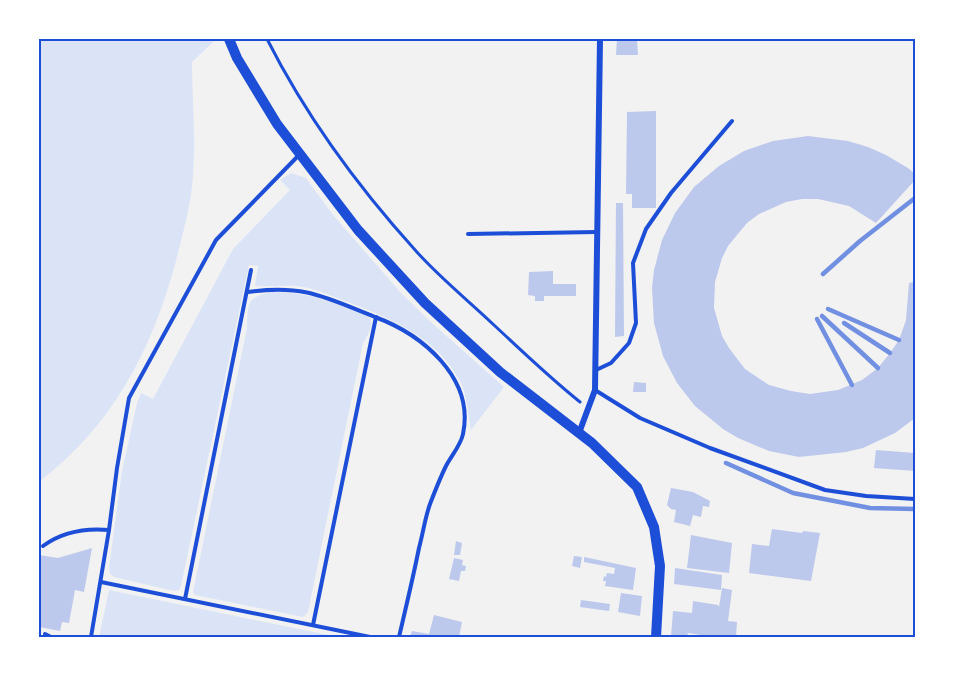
<svg xmlns="http://www.w3.org/2000/svg" width="954" height="676" font-family="Karla,sans-serif">
<style>
.green{fill:#dbe4f7}
.building{fill:#bdc9ec}
.lines{fill:none;stroke-linecap:round;stroke-linejoin:round}
.path{stroke:#1d4ed8;stroke-width:3}
.service{stroke:#1d4ed8;stroke-width:4}
.minor{stroke:#1d4ed8;stroke-width:6}
.secondary{stroke:#1d4ed8;stroke-width:10}
.rail{stroke:#7290e2;stroke-width:4.5}
.neatline{fill:none;stroke:#1d4ed8;stroke-width:2}
</style>
<rect width="100%" height="100%" fill="#f2f2f2"/>
<g class="green">
<path d="M39,39H213L214,41L192,62C192,99 196,138 193,176C191,205 183,233 176,261C152,350 113,425 39,482Z"/>
<path d="M291,173L306,178L333,215L401,293L432,323L504,387L471,430C468,415 467,395 460,381C436,337 390,318 345,301C330,295 313,288 297,286C283,285 269,287 255,286L258,266L249,265L181,586L179,590L174,591L114,577L110,574L109,568L122,471L137,403L141,393L153,399L233,249L290,190L280,180Z"/>
<path d="M273,292C300,292 326,299 351,309C356,311 365,313 369,317C375,323 367,337 363,343L308,612L303,617L195,595L193,592L247,328C248,303 246,297 273,292Z"/>
<polygon points="109,590 338,637 99,637"/>
</g>
<g class="building">
<polygon points="617,39 637,39 638,55 616,55"/>
<polygon points="656,111 656,208 632,208 632,194 626,194 627,112"/>
<polygon points="808,136 848,141 868,147 886,155 908,168 915,174 915,180 876,223 849,206 818,199 802,199 786,202 759,214 747,223 728,246 722,258 715,282 714,308 722,336 729,348 745,369 769,385 791,391 810,394 838,390 862,380 878,368 890,353 899,340 906,320 909,283 915,282 915,418 895,433 863,448 846,452 799,457 769,451 738,438 723,429 695,406 677,383 663,356 654,323 652,288 654,270 662,240 675,213 694,187 719,166 744,151 773,141"/>
<polygon points="616,203 623,203 624,336 615,337"/>
<polygon points="553,271 553,284 576,284 576,296 544,296 544,301 535,301 535,296 528,295 529,272"/>
<polygon points="634,382 646,383 646,392 633,392"/>
<polygon points="876,450 915,453 915,471 874,468"/>
<polygon points="671,488 693,492 710,501 709,507 703,506 701,517 693,515 690,526 674,522 676,510 671,509 667,505"/>
<polygon points="772,529 802,533 803,531 820,533 811,581 749,573 752,544 769,546"/>
<polygon points="691,535 732,543 729,573 687,568"/>
<polygon points="456,541 462,543 460,555 454,555"/>
<polygon points="92,548 84,592 75,590 69,623 62,622 60,631 39,627 41,611 39,611 39,555 58,558"/>
<polygon points="574,556 582,557 580,568 572,566"/>
<polygon points="584,557 636,568 633,590 605,586 606,581 603,581 604,576 606,577 607,573 614,574 615,568 584,562"/>
<polygon points="454,558 463,560 462,565 466,566 465,571 461,571 459,581 449,579"/>
<polygon points="675,568 722,575 721,590 674,584"/>
<polygon points="722,588 732,590 728,621 737,622 736,637 714,637 688,633 687,637 671,637 673,611 692,613 693,601 718,605 719,607"/>
<polygon points="621,593 642,596 640,616 618,612"/>
<polygon points="581,600 610,604 609,611 580,607"/>
<polygon points="434,615 462,622 459,637 410,637 412,631 429,634"/>
</g>
<g class="lines">
<path class="path" d="M267,39C306,116 358,187 416,251C440,278 469,301 495,326C523,352 550,378 580,402"/>
<g class="service">
<polyline points="468,234 597,232"/>
<path d="M248,292C303,284 325,297 375,317C421,334 475,377 463,434C461,445 451,456 446,466C440,478 435,491 430,504C425,518 423,533 419,548C413,578 406,607 399,637"/>
<polyline points="596,370 611,363 629,343 636,323 633,263 646,229 671,193 732,121"/>
<polyline points="595,390 640,418 710,448 825,490 866,496 915,499"/>
<polyline points="109,530 117,468 129,398 216,240 298,156"/>
<path d="M43,546C62,532 86,528 109,530L91,637"/>
<polyline points="101,582 370,637"/>
<polyline points="185,599 251,270"/>
<polyline points="313,625 376,317"/>
<polyline points="45,634 51,637"/>
</g>
<polyline class="minor" points="579,433 595,390 600,39"/>
<polyline class="secondary" points="229,39 237,58 277,124 358,230 425,303 500,372 592,443 637,487 654,527 660,566 656,637"/>
<g class="rail">
<polyline points="823,274 860,241 915,198"/>
<polyline points="828,309 899,340"/>
<polyline points="822,316 878,368"/>
<polyline points="817,319 852,385"/>
<polyline points="844,323 890,353"/>
<polyline points="726,463 793,493 870,508 915,509"/>
</g>
</g>
<rect width="954" height="676" fill="none" stroke="#ffffff" stroke-width="81"/>
<rect x="40" y="40" width="874" height="596" class="neatline"/>
</svg>
